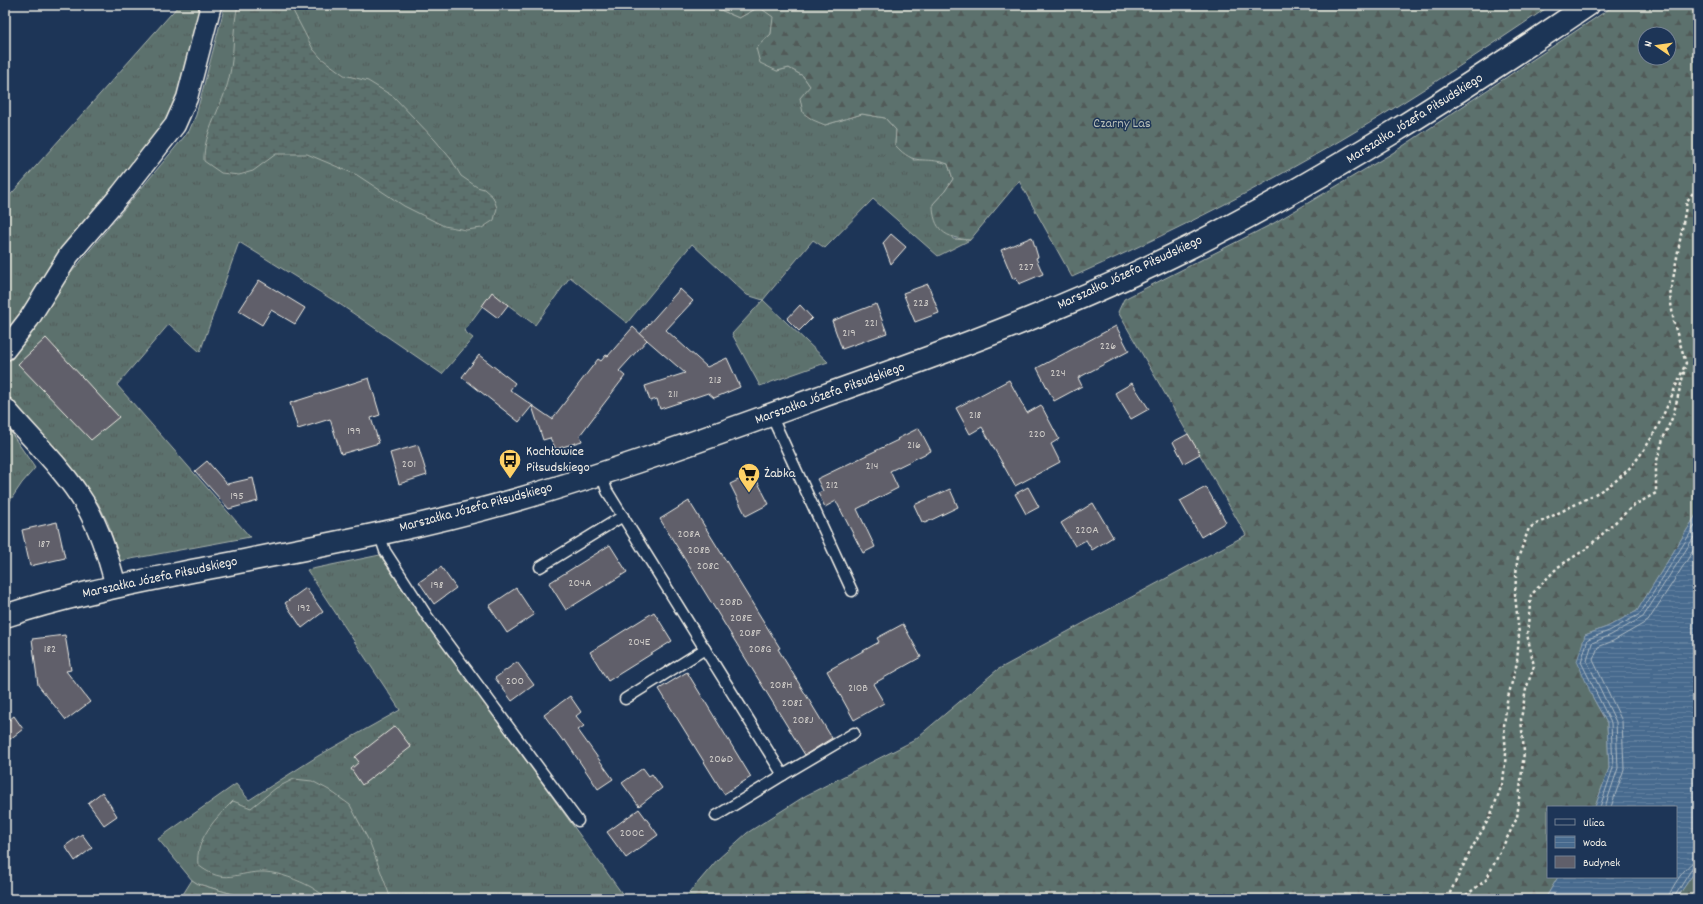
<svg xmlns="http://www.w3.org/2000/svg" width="1703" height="904" font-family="Dekko,sans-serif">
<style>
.grass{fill:url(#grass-tufts);stroke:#a8b1aa}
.forest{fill:url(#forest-firs);stroke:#a8b1aa;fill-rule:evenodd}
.wetland{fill:url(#wetland-marsh);stroke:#a8b1aa}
.water{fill:url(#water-rules);stroke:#8ca0b2}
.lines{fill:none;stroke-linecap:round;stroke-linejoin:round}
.shore{stroke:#afbbc4;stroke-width:1}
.building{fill:#605f6a;stroke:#f4f1e8}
.service-casing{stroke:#f4f1e8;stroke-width:13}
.minor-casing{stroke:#f4f1e8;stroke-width:23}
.tertiary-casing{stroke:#f4f1e8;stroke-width:25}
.path{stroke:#f4f1e8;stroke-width:2.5;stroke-dasharray:3 3;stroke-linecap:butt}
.service{stroke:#1d3557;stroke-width:10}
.minor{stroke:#1d3557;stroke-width:20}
.tertiary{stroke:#1d3557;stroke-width:22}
.labels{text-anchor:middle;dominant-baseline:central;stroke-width:3;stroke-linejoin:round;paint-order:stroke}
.number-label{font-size:12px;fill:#cfccc8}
.street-label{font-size:14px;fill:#f4f1e8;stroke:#1d3557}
.park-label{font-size:14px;fill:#b7beb7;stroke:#1d3557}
.poi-label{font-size:14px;fill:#f4f1e8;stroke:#1d3557;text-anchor:start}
</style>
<defs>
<pattern id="grass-tufts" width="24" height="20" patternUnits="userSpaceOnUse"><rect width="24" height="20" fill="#5b716d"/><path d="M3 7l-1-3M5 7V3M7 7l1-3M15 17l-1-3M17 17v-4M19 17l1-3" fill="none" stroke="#515a58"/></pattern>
<pattern id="forest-firs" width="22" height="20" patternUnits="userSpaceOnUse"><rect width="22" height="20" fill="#5b716d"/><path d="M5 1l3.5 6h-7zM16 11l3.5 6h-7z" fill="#515a58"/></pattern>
<pattern id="wetland-marsh" width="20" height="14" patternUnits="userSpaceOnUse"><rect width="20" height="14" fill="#5b716d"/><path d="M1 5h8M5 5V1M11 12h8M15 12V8" fill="none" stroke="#515a58"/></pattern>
<pattern id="water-rules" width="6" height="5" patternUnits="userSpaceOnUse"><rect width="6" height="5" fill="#476a8e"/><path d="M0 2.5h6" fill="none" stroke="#62809e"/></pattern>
</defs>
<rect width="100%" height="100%" fill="#1d3557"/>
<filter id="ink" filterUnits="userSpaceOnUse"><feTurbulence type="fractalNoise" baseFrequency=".025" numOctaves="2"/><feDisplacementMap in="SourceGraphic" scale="8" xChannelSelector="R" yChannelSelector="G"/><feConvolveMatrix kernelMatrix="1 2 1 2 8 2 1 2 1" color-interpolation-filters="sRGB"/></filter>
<g filter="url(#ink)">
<g class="grass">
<polygon points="179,5 202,5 196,21 171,117 5,337 5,201"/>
<polygon points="225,5 709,5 739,18 759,7 774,17 771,34 756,48 777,71 789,68 803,76 810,86 825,125 862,114 885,118 896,130 895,145 914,160 935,159 948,164 953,179 945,191 933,204 953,239 970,240 938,256 873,199 825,248 813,240 763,300 828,362 760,386 732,334 763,300 747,295 692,244 627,323 570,277 535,325 492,293 464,331 473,338 442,374 341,305 239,242 200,352 169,324 117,385 250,537 120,561 108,523 98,503 30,426 5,394 5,362 46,303 189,131 196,115"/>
<polygon points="5,424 35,468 22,483 5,508"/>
<polygon points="380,555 402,589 626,899 250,899 198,884 192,880 158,839 236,784 249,800 318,756 400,710 307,570"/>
</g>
<g class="forest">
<path d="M709,5H1551C1471,59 1392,112 1308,159C1231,203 1153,241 1072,277L1019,181L970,240C945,238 933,230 933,204L945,191L953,179L948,164C922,155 916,168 895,145L896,130L885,118L862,114L825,125L813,120L803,113L800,98L810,86L803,76L789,68L777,71L760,63L756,48L771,34L773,17L759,7L739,18Z"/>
<path d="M1615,5H1698V512L1637,611L1607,627L1585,635L1592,696L1607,723L1609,768L1595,807H1548V877H1558L1545,899H684L717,860L747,833L805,796L913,741L997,670L1246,535L1118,312L1124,299L1274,223L1391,154ZM1645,34H1669V58H1645Z"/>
<polygon points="1698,867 1698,899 1676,899"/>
<polygon points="192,880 198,884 250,899 180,899"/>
</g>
<g class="wetland">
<path d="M238,5H290L313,49L321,58L344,75L368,81L394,97L435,140L451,159L461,176L477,187L484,189L493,197L497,208L494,220L482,228L466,230L444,226L404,206L357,175L307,154H276L253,171L239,175L221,173L204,161C203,132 223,106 229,78C235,53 232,29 238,5Z"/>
<path d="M294,779L312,781L329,790L350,805L370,843L391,899C372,899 351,902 333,899C326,898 318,891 311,887C298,880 280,873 265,872C236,871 226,887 198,865C195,839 216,818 233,801L251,808L276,788Z"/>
</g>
<polygon class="water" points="1698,512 1698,867 1676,899 1545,899 1558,877 1676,877 1676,807 1595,807 1609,768 1607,723 1592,696 1577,661 1585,635 1607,627 1637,611"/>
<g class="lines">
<g class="shore">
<polyline points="1600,807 1613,768 1611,723 1581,662 1588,639 1609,631 1640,614 1698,521"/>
<polyline points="1605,807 1618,768 1616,722 1587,661 1592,643 1611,635 1643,617 1698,531"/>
<polyline points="1611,807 1624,769 1622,721 1593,660 1598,647 1613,641 1648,621 1698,543"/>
<path d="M1668,899C1669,890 1689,860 1698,860"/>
<polyline points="1673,899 1693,867 1698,865"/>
</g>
</g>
<g class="building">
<polygon points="891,234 906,247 891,264 883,243"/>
<polygon points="1032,237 1038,257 1036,258 1043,274 1019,284 1016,277 1013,279 1001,250"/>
<polygon points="259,280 305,308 295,324 271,310 262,325 239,311"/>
<polygon points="928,284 939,313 915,322 903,293"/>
<polygon points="680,289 693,301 666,330 707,367 727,358 740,387 714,398 708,393 660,409 657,399 650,401 645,386 685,373 640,334"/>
<polygon points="492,292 508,305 498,318 482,306"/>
<polygon points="876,304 887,333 842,349 832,321"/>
<polygon points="800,305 812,318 799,331 787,319"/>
<polygon points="1116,326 1129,351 1078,378 1082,386 1054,401 1037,368"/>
<polygon points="633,327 647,340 619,371 625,376 580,435 582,441 556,449 550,438 543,440 532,406 519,422 462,377 479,355 515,383 510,390 552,419 598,359 601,361 606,355 608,356"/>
<polygon points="46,338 119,417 91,440 18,364"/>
<polygon points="369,378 380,415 371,418 379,443 341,454 330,419 298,429 290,403"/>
<polygon points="1009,380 1027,413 1041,405 1059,439 1051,444 1060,462 1015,486 982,427 970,434 956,408"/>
<polygon points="1132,383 1149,409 1131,419 1115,393"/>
<polygon points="919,428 931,451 890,471 898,488 857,509 875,547 863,553 836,501 825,507 818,493 823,491 817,479 898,440 897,439"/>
<polygon points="1188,434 1200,454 1184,463 1173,442"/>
<polygon points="418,445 427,475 399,484 390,453"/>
<polygon points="207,461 227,484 253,478 258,501 229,509 195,471"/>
<polygon points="753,473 769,504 746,516 730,484"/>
<polygon points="1028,487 1039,507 1026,514 1015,494"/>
<polygon points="1206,487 1226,522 1201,537 1180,501"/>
<polygon points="950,489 958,507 925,523 922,522 914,505"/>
<polygon points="689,501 780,648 778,649 832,738 805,755 660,519"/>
<polygon points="1093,503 1113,537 1092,550 1086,540 1075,546 1061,523"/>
<polygon points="57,522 65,558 30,566 22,530"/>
<polygon points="610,545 627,572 566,610 549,583"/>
<polygon points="441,567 456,588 434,604 419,582"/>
<polygon points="306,588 323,612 302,628 285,603"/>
<polygon points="516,588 534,615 507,633 489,606"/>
<polygon points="654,612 672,641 608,681 590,652"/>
<polygon points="903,624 921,657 873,684 884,703 854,720 827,671 879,642 877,638"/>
<polygon points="65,635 71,670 66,671 90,702 66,720 38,685 32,639"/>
<polygon points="517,662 534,685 512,701 495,678"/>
<polygon points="687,672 751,777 724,794 659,689"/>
<polygon points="570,696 581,712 576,716 584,726 578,730 613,779 598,789 565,740 563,741 544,715"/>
<polygon points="14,716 23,729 5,743 5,723"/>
<polygon points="395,726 411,747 362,785 351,769 359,762 355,757"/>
<polygon points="643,768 649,776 652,774 662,788 639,806 622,783"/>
<polygon points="102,792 117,816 104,825 88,803"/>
<polygon points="639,809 658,835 626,858 607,832"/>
<polygon points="82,834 92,848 75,861 65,846"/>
</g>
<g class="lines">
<g class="service-casing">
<g id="service">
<polyline points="771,415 852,591"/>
<polyline points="601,473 607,491 783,775 854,733"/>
<polyline points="379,533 385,551 427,616 578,821"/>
<polyline points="540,567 623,516"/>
<polyline points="625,699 705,649"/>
<polyline points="716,816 783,775"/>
</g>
</g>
<g class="minor-casing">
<g id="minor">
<polyline points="5,350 29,319 69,255 121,194 175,125 187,98 211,5"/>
<path d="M5,408C32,440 63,468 85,504C100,529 109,559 116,587"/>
</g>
</g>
<g class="tertiary-casing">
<path id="tertiary" d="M5,616C68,595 133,583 197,570C304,549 411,530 516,500C623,469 729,430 834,392C955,349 1077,304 1192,246C1330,176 1460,92 1588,5"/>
</g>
<g class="path">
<path d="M1447,899L1472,848L1490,817L1503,782L1506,754L1504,726L1507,701L1517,663L1519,634L1515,594L1517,561L1529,528C1553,515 1578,504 1602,490C1649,463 1665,409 1686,363L1674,324L1670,296L1687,201L1698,186"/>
<polyline points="1461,899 1486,880 1517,818 1524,752 1521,719 1526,689 1534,666 1527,634 1531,595 1558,567 1586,549 1633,506 1656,493 1656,464 1663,439 1673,416 1685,368"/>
</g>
<use href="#service" class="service"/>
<use href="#minor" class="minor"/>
<use href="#tertiary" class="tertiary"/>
</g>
</g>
<defs>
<g id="bus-pin" transform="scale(1.15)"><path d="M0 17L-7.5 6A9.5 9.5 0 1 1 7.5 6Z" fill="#ffd166" stroke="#1d3557"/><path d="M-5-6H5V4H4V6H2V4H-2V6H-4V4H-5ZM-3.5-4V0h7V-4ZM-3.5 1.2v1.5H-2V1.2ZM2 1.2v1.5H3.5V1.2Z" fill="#111"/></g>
<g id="supermarket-pin" transform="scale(1.15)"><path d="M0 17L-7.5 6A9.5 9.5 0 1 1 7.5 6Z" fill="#ffd166" stroke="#1d3557"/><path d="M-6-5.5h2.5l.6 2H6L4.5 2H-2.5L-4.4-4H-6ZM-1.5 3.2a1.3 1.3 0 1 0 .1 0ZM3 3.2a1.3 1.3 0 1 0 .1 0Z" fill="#111"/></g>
</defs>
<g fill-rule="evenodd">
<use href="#bus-pin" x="510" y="460"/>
<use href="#supermarket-pin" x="749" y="474"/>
</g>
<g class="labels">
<g class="number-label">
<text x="1026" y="267">227</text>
<text x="921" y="303">223</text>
<text x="871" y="323">221</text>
<text x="849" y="333">219</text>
<text x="1108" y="346">226</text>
<text x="1058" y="373">224</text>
<text x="715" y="380">213</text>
<text x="673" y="394">211</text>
<text x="975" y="415">218</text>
<text x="354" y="431">199</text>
<text x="1037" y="434">220</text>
<text x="914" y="445">216</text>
<text x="409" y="464">201</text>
<text x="872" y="466">214</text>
<text x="832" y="485">212</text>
<text x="237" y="496">195</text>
<text x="1087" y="530">220A</text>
<text x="689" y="534">208A</text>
<text x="44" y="544">187</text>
<text x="699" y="550">208B</text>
<text x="708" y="566">208C</text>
<text x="580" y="583">204A</text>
<text x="437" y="585">198</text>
<text x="731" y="602">208D</text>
<text x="304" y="608">192</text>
<text x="741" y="618">208E</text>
<text x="750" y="633">208F</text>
<text x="639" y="642">204E</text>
<text x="50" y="649">182</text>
<text x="760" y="649">208G</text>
<text x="515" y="681">200</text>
<text x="781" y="685">208H</text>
<text x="858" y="688">210B</text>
<text x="792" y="703">208I</text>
<text x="803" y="720">208J</text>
<text x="721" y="759">206D</text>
<text x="632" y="833">200C</text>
</g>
<g class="street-label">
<text transform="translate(1415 119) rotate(-32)">Marszałka Józefa Piłsudskiego</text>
<text transform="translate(1130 273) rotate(-25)">Marszałka Józefa Piłsudskiego</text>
<text transform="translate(830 394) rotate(-20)">Marszałka Józefa Piłsudskiego</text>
<text transform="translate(476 508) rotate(-15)">Marszałka Józefa Piłsudskiego</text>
<text transform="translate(160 578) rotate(-12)">Marszałka Józefa Piłsudskiego</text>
</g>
<g class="park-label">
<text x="1122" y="124">Czarny Las</text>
</g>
<g class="poi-label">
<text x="526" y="452">Kochłowice<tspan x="526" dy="16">Piłsudskiego</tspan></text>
<text x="764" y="474">Żabka</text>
</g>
</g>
<rect width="1703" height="904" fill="none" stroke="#1d3557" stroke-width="20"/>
<rect x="10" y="10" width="1683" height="884" fill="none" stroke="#f4f1e8" stroke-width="1.5" filter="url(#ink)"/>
<rect x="1547" y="806" width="130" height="72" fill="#1d3557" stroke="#738091"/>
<rect x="1555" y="819" width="20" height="6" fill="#1d3557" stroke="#738091"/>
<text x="1583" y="826" font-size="12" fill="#f4f1e8">Ulica</text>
<rect x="1555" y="836" width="20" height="12" fill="url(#water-rules)" stroke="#738091"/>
<text x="1583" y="846" font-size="12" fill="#f4f1e8">Woda</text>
<rect x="1555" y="856" width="20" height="12" fill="#605f6a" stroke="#738091"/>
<text x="1583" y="866" font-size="12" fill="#f4f1e8">Budynek</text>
<g transform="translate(1657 46) rotate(283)"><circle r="19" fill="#1d3557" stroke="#738091"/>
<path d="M0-3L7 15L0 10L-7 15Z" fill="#ffd166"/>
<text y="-6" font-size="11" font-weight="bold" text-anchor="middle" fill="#f4f1e8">N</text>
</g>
</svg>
